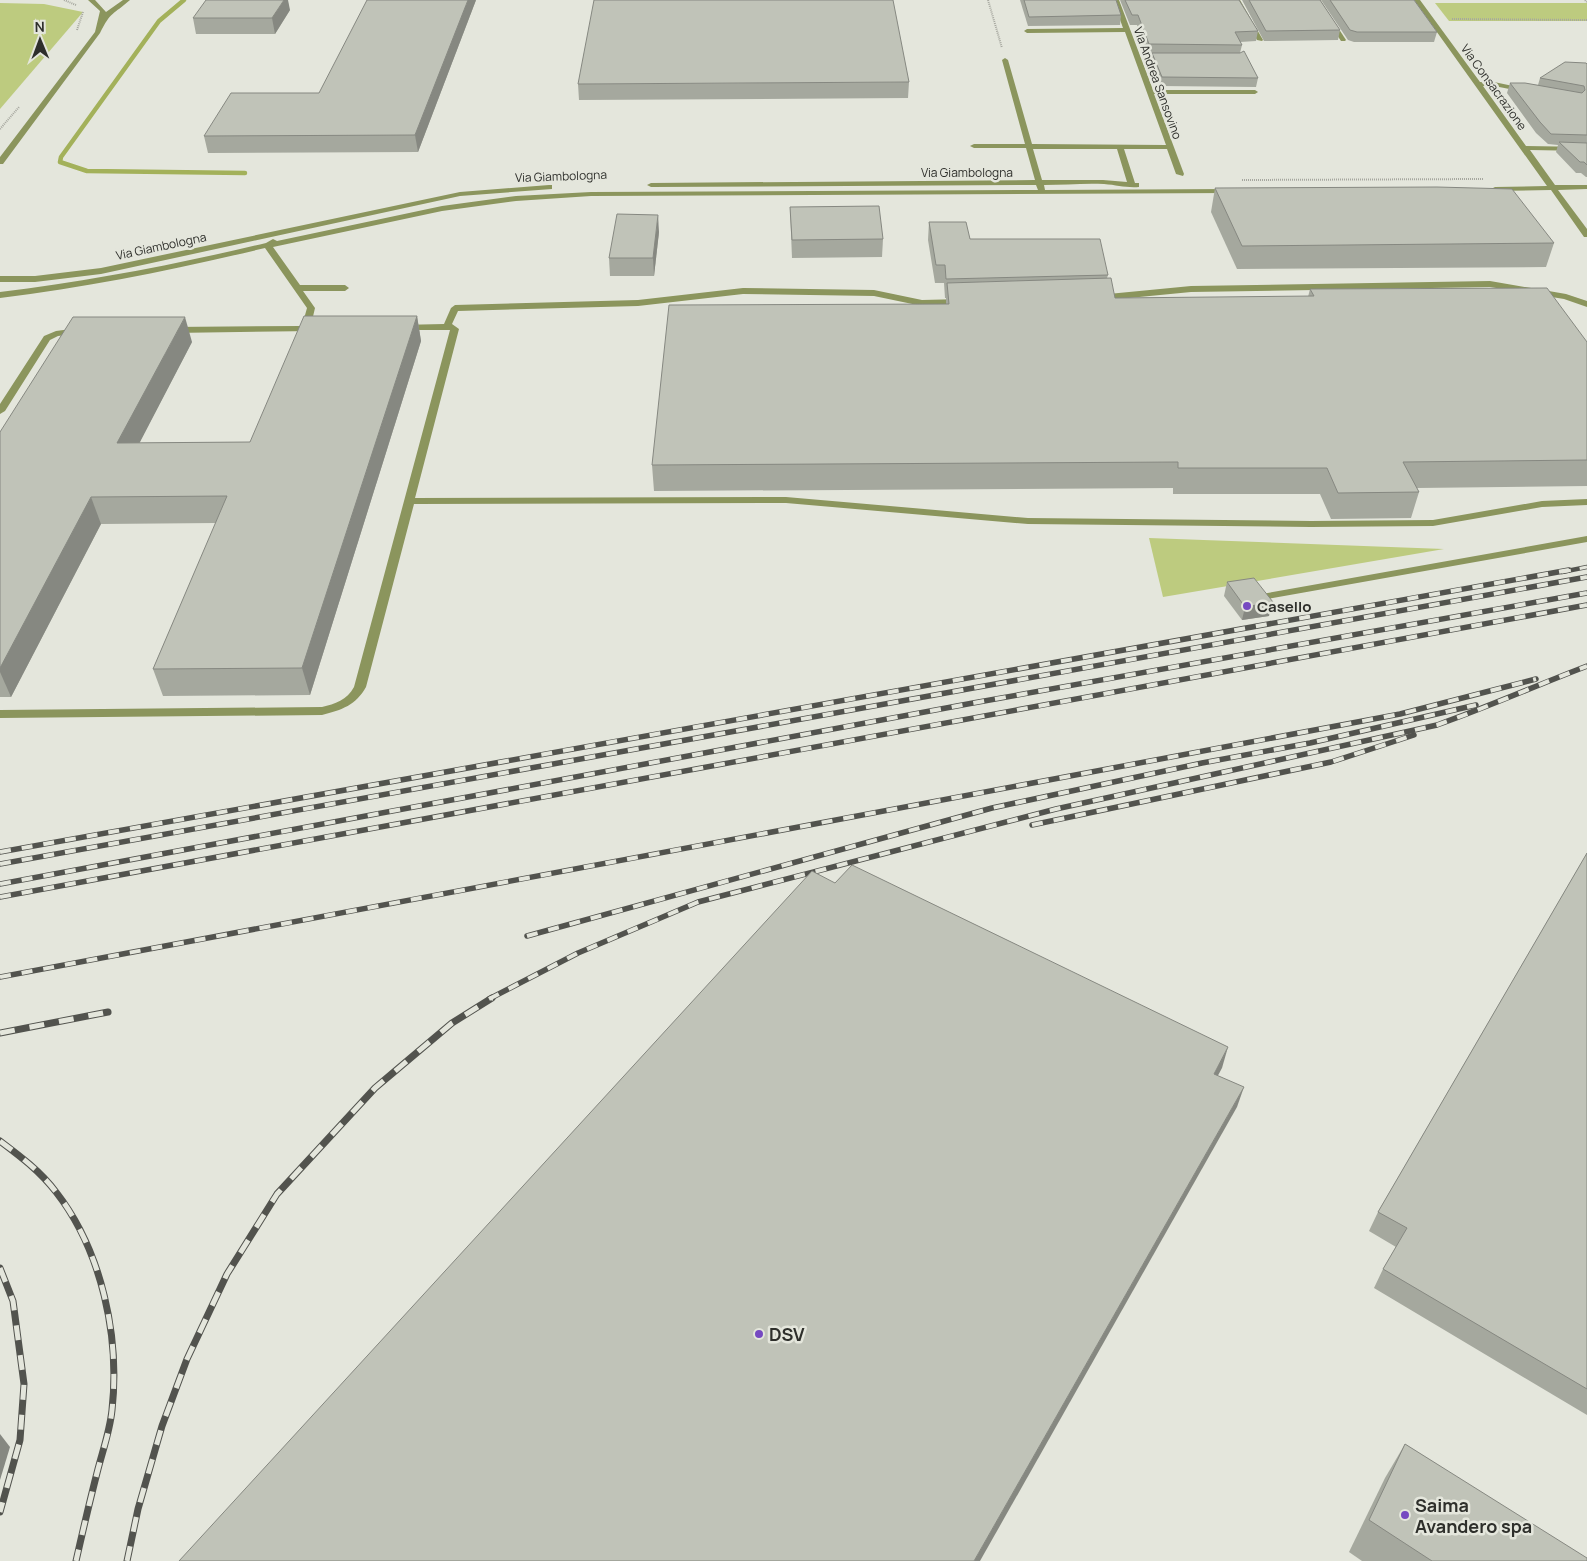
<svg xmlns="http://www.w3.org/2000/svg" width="1587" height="1561" font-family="Manrope,sans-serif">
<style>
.green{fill:#bdcb7f}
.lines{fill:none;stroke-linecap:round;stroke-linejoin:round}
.stream{stroke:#a3b15a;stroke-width:4.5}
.path{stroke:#a6a79f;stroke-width:2;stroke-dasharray:1 1;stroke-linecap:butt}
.minor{fill:#8b955d;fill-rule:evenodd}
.rail-far2-casing{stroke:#52534e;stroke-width:4.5}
.rail-far1-casing{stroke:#52534e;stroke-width:5.5}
.rail-casing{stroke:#52534e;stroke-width:7}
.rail-far2{stroke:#e4e6dc;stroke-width:3;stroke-dasharray:9;stroke-linecap:butt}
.rail-far1{stroke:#e4e6dc;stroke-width:4;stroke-dasharray:11;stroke-linecap:butt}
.rail{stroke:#e4e6dc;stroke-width:5;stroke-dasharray:15;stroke-linecap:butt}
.wall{fill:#a5a89e}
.shaded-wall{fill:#868881}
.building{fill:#c0c3b8;stroke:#868881}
.poi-dot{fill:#7649c1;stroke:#e4e6dc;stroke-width:2}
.labels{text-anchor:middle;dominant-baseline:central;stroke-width:5;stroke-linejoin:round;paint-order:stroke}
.far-street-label{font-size:12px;fill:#2e2f2b;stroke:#e4e6dc}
.poi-label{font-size:15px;font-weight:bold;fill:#2e2f2b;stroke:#e4e6dc;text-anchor:start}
.near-poi-label{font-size:18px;font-weight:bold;fill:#2e2f2b;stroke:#e4e6dc;text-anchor:start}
</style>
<rect width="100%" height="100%" fill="#e4e6dc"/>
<g class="green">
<polygon points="0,3 44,4 83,12 0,109"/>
<polygon points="1435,3 1587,3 1587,21 1449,21"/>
<polygon points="1149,538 1444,549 1163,597"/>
</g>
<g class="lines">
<polyline class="stream" points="184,0 159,21 61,157 60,162 87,171 245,173"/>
<g class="path">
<polyline points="64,0 76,5"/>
<polyline points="988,0 1002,48"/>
<polyline points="1585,0 1587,2"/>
<polyline points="1452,19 1587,20"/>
<polyline points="77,30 83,12"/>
<polyline points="0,129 19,107"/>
<polyline points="1242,180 1483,179"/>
</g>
<g class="minor">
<path d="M88,0H95L106,12L123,0H130C113,15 111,11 100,33L3,164H0V157L95,32L100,11Z"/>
<path d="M1113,0H1119L1153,90H1255L1258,92L1255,94H1154L1184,174L1183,176L1176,174L1167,149H1124L1135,183H1139V187C1126,188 1117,185 1104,184C1084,183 1064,185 1044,185L1045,190L1230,189L1234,191L1233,193L591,196L516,201L442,211L273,247L300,285H345L349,288L345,291H303L315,308L311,325L318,328L314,331L172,333L168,330L172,327L302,326L307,308L265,248C177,269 90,287 0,298V292C90,281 178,264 266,243L273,239L277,241L442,206L516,196L591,192L1038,190L1036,185L651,187L647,185L651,183L1035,180L1026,148H974L970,146L974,144H1025L1002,60L1005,58L1008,60L1032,144L1166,145L1125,32L1027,33L1024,31L1027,29L1123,28ZM1033,149H1117L1127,182L1103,180H1042Z"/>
<polygon points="1234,0 1240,0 1263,40 1262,41 1257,40"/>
<polygon points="1314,0 1320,0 1346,40 1345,41 1341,41"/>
<polygon points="1414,0 1420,0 1480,82 1494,82 1527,89 1528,90 1525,92 1494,86 1483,86 1526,146 1587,147 1587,151 1530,150 1555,185 1587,185 1587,189 1558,190 1587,229 1587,237 1584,237 1551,190 1492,191 1491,189 1495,187 1547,186"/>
<polygon points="549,185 552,185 552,189 460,196 101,274 35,282 0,282 0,276 35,276 101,268 460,192"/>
<polygon points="1490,281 1566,294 1587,301 1587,307 1564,299 1490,287 1191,292 1098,301 1094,298 1098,295 1191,286"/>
<path d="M743,288L874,290L922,300L963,299L967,302L963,305L922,306L874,296L743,294L638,306L458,311L452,324L459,329L415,498L786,497L1028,518L1311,521L1433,520L1542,501L1587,499V505L1542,507L1433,526L1311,527L1028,524L786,503L414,504L366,687C356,705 342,710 322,715L0,718V710L322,707C335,704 347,700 354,687L450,330H402L399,329V325L444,324L451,308L455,305L638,300Z"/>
<polygon points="79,328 82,329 82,333 58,336 50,340 5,411 0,414 0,404 44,336 56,331"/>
<polygon points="1587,536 1587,542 1262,600 1256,597 1262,594"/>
</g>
<g class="rail-far2-casing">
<polyline id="rail-far2" points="1562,572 1587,567"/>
</g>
<g class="rail-far1-casing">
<g id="rail-far1">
<polyline points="1032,825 1331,762 1414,735"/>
<polyline points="0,852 1569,570"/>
<polyline points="0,864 1587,577"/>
<polyline points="0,884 973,703 1587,593"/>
<polyline points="0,897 1587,605"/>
<polyline points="527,936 992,808 1202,763 1310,743 1476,705"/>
<polyline points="0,977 1400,714 1536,679"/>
<path d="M489,999L578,953L698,902L1056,809L1437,725C1488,707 1537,685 1587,666"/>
</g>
</g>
<g class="rail-casing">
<g id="rail">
<polyline points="0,1033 108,1012"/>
<path d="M0,1141C20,1156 40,1171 56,1192C102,1251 120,1337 112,1410C110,1430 103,1450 98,1469C90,1500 83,1530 76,1561"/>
<polyline points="0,1268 13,1301 24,1384 20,1440 0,1512"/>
<polyline points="127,1561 138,1509 162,1426 187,1359 227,1274 277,1194 375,1088 452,1023 492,998"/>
</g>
</g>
<use href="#rail-far2" class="rail-far2"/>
<use href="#rail-far1" class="rail-far1"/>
<use href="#rail" class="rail"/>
</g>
<g class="wall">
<polygon points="476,0 418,152 208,153 204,136 319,93"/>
<polygon points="1020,0 1116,0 1121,15 1120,25 1028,26"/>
<polygon points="1120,0 1239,0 1258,31 1256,41 1240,42 1242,45 1240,53 1258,78 1256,87 1161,86 1150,62 1152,54 1147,54 1137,25 1130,25"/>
<polygon points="1242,0 1320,0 1340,30 1338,40 1264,41"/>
<polygon points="1321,0 1414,0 1437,32 1434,42 1354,42 1348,40"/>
<polygon points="290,10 275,34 196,34 193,18"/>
<polygon points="1587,64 1587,177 1586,177 1581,173 1576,173 1556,152 1558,145 1548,144 1536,133 1507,93 1510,83 1538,85 1540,78"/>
<polygon points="909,82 908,98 579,100 578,84"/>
<polygon points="1215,188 1554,243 1546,267 1237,269 1211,212"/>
<polygon points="790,207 883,239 882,257 792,258"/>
<polygon points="929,222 970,239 1108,275 1107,278 1115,298 1308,297 1310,289 1587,342 1587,486 1417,488 1419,492 1411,518 1331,519 1320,494 1173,494 1173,488 654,491 652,465 946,304 946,298 945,298 944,283 935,283 928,240"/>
<polygon points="659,232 654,276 610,276 609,258"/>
<polygon points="417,316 421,341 310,695 163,696 153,669 216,523 101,524 11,697 0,697 0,432 192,342 139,443 250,442"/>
<polygon points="1227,582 1269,616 1242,620 1224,596"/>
<polygon points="1587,853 1587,1415 1374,1288 1383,1269 1396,1247 1369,1231 1378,1212"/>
<polygon points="1405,1444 1587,1561 1362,1561 1349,1552 1385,1478"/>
</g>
<g class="shaded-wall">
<polygon points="284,0 288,0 290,10 275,34 272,18"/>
<polygon points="468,0 476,0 418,152 415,135"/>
<polygon points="658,215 659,232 654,276 653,258"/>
<polygon points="417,316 421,341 310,695 302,668"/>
<polygon points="185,317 192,342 126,469 117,443"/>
<polygon points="91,497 101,524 11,697 0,672 0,668"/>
<polygon points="1273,602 1269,616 1242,620 1245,607"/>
<polygon points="1228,1047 1222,1068 1208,1094 1214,1074"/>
<polygon points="1244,1087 1237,1107 980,1561 974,1561"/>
<polygon points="0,1434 10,1447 0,1480"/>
</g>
<g class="building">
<polygon points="206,0 284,0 272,18 193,18"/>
<polygon points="367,0 468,0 415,135 204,136 231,93 319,93"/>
<polygon points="594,0 893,0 909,82 578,84"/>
<polygon points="1024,0 1116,0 1121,15 1029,17"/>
<polygon points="1125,0 1239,0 1258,31 1235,32 1242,45 1149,44 1138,15 1132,15"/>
<polygon points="1249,0 1320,0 1340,30 1266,31"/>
<polygon points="1330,0 1414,0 1437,32 1357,32 1350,30"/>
<polygon points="1244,51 1258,78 1162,77 1152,53 1240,53"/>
<polygon points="1565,62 1586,63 1587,64 1587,135 1551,134 1540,122 1510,83 1525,83 1582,93 1585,90 1584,86 1540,78"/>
<polygon points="1559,142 1587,143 1587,165 1584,162 1580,162"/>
<polygon points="1437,187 1512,189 1554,243 1242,246 1215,188"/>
<polygon points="879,206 883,239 792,240 790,207"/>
<polygon points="617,214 658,215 653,258 609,258"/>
<polygon points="929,222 966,222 970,239 1100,239 1108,275 946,279 945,265 936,265"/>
<polygon points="1111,278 1115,298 1314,296 1310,289 1547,288 1587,342 1587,460 1403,462 1419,492 1338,493 1327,468 1178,468 1178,462 652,465 669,305 949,304 947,283"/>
<polygon points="304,316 417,316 302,668 153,669 227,496 91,497 0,668 0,432 73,317 185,317 117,443 250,442"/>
<polygon points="1254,578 1273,602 1245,607 1227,582"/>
<polygon points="1587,853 1587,1389 1383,1269 1407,1228 1378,1212"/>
<polygon points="852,865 1228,1047 1214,1074 1244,1087 974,1561 179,1561 812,871 835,883"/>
<polygon points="1405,1444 1587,1558 1587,1561 1432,1561 1369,1520"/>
</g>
<g class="poi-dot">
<circle cx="1247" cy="606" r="5"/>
<circle cx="759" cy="1334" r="5"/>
<circle cx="1405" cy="1515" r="5"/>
</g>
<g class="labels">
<g class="far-street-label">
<text transform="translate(1158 83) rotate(70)">Via Andrea Sansovino</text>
<text transform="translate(1494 87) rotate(54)">Via Consacrazione</text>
<text x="967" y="172">Via Giambologna</text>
<text transform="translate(561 176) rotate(-2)">Via Giambologna</text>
<text transform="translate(161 246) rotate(-12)">Via Giambologna</text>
</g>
<g class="poi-label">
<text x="1257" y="606">Casello</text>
</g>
<g class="near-poi-label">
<text x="769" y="1334">DSV</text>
<text x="1415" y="1505">Saima<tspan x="1415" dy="21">Avandero spa</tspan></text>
</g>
</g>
<g transform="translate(40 40) rotate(359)" stroke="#e4e6dc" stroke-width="4" paint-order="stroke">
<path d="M0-4L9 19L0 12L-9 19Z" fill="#2e2f2b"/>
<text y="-8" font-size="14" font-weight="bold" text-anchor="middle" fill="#2e2f2b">N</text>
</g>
</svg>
